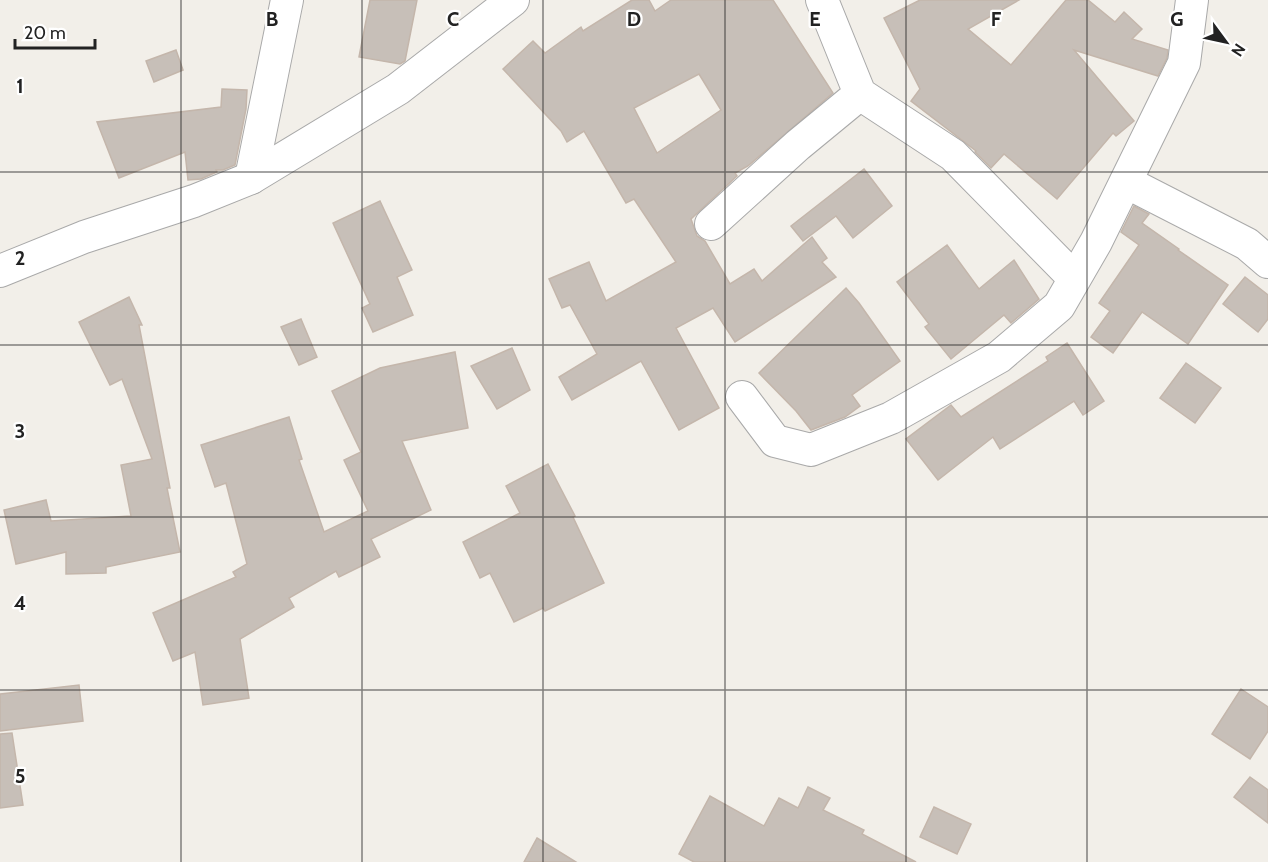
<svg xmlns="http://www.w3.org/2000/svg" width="1268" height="862" font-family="Cabin,sans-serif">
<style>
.building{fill:#c7bfb8;stroke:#c4b6ab;stroke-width:1.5;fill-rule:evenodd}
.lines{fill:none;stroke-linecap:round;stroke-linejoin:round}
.minor-casing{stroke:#a9a9a9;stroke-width:34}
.minor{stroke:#fff;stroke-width:32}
.grid{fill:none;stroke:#222;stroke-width:1.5;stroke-opacity:0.55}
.grid-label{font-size:20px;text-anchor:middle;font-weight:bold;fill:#222;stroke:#fff;stroke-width:4.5;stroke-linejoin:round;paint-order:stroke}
</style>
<rect width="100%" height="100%" fill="#f2efe9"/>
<g class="building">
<polygon points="370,0 417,0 405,61 400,64 359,57"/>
<path d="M632,0H649L655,11L671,0H773L833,93L748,166L735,173L737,176L691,219L697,236L705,241L730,284L754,269L762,281L812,237L827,258L822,262L836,277L735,342L713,308L676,328L719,408L679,430L641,361L572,400L559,377L597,354L570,305L562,308L549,279L589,262L606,301L676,262L634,199L626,203L584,131L567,142L561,131L503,69L533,41L545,53L581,27L583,31ZM699,74L721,110L657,153L634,108Z"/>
<polygon points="920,0 1019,0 968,29 1011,65 1066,0 1088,0 1115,22 1124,12 1142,29 1132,39 1168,50 1167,58 1158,76 1074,50 1134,121 1116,136 1113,133 1057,199 1004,154 991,168 975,152 976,151 911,101 920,89 884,18"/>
<polygon points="176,50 183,70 154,82 146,61"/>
<polygon points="222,89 247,90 246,109 235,165 223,170 216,170 217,172 201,179 188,180 185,152 119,178 97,122 221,107"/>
<polygon points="864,169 892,206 853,238 836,216 803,241 791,226"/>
<polygon points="380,201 412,270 397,277 413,315 373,332 362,308 370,304 333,223"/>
<polygon points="1134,206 1149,214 1142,223 1179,249 1178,250 1228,285 1188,344 1142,312 1113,353 1091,337 1110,311 1099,303 1139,245 1121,232"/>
<polygon points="947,245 979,289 1014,260 1039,299 1011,323 1004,315 951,359 925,327 929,324 897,282"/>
<polygon points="1245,277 1268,295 1268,319 1258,332 1223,304"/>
<polygon points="846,288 859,303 900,361 852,395 860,406 845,417 811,430 796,411 759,373"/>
<polygon points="129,297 142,325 139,325 170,488 167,488 180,552 106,567 106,573 66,574 66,552 16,564 4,510 46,500 51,521 131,516 121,465 152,459 122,379 110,385 79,322"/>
<polygon points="301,319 317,357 299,365 281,327"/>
<polygon points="1067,343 1104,401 1083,415 1074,401 1000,449 993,437 938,480 906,439 951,405 961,417 1048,361 1046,357"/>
<polygon points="512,348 530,390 497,409 471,366"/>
<polygon points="455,352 468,428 402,441 431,510 371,539 380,557 339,577 336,571 289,598 294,607 240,639 249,698 203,705 195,652 173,661 153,613 236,577 233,572 247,564 226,483 215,487 201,445 289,417 302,459 299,460 324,532 368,511 344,460 361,452 332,391 380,368"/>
<polygon points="1186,363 1221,388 1195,423 1160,398"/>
<polygon points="548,464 575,516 573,517 604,583 545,611 543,608 514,622 490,573 480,578 463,542 520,513 506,486"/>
<polygon points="79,685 83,721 0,731 0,694"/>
<polygon points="1241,689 1268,707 1268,731 1250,759 1212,734"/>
<polygon points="12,733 23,805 0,808 0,734"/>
<polygon points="1250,777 1268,790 1268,823 1234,797"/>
<polygon points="808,787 830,798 823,810 864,830 862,834 916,862 694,862 679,854 710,796 764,826 779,798 798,808"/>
<polygon points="934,807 971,824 957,854 920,837"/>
<polygon points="537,838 576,862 524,862"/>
</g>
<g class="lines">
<g class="minor-casing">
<g id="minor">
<polyline points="822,0 860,94 953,155 1074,278"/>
<polyline points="251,178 287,0"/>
<polyline points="1126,182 1247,244 1268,262"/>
<polyline points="711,224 798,145 860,94"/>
<polyline points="0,271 84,237 194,201 251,178 398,89 513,0"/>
<polyline points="742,397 775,441 811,450 891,418 999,357 1059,306 1096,242 1184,63 1192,0"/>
</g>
</g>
<use href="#minor" class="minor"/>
</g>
<path class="grid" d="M181,0V862M362,0V862M543,0V862M725,0V862M906,0V862M1087,0V862M0,172H1268M0,345H1268M0,517H1268M0,690H1268"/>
<g class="grid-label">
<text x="272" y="26">B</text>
<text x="453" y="26">C</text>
<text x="634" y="26">D</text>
<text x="815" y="26">E</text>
<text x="996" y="26">F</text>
<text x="1177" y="26">G</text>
<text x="20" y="93">1</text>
<text x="20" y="265">2</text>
<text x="20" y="438">3</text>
<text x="20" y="610">4</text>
<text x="20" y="783">5</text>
</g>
<g transform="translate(1226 42) rotate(123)" stroke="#ffffff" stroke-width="4.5" paint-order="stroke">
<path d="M0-4.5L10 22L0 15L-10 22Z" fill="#222222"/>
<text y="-9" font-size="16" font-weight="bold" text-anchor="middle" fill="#222222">N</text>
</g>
<path d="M15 39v9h80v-9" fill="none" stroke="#222222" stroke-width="3"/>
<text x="24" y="39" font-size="18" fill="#222222" stroke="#ffffff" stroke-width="4.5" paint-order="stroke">20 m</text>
</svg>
